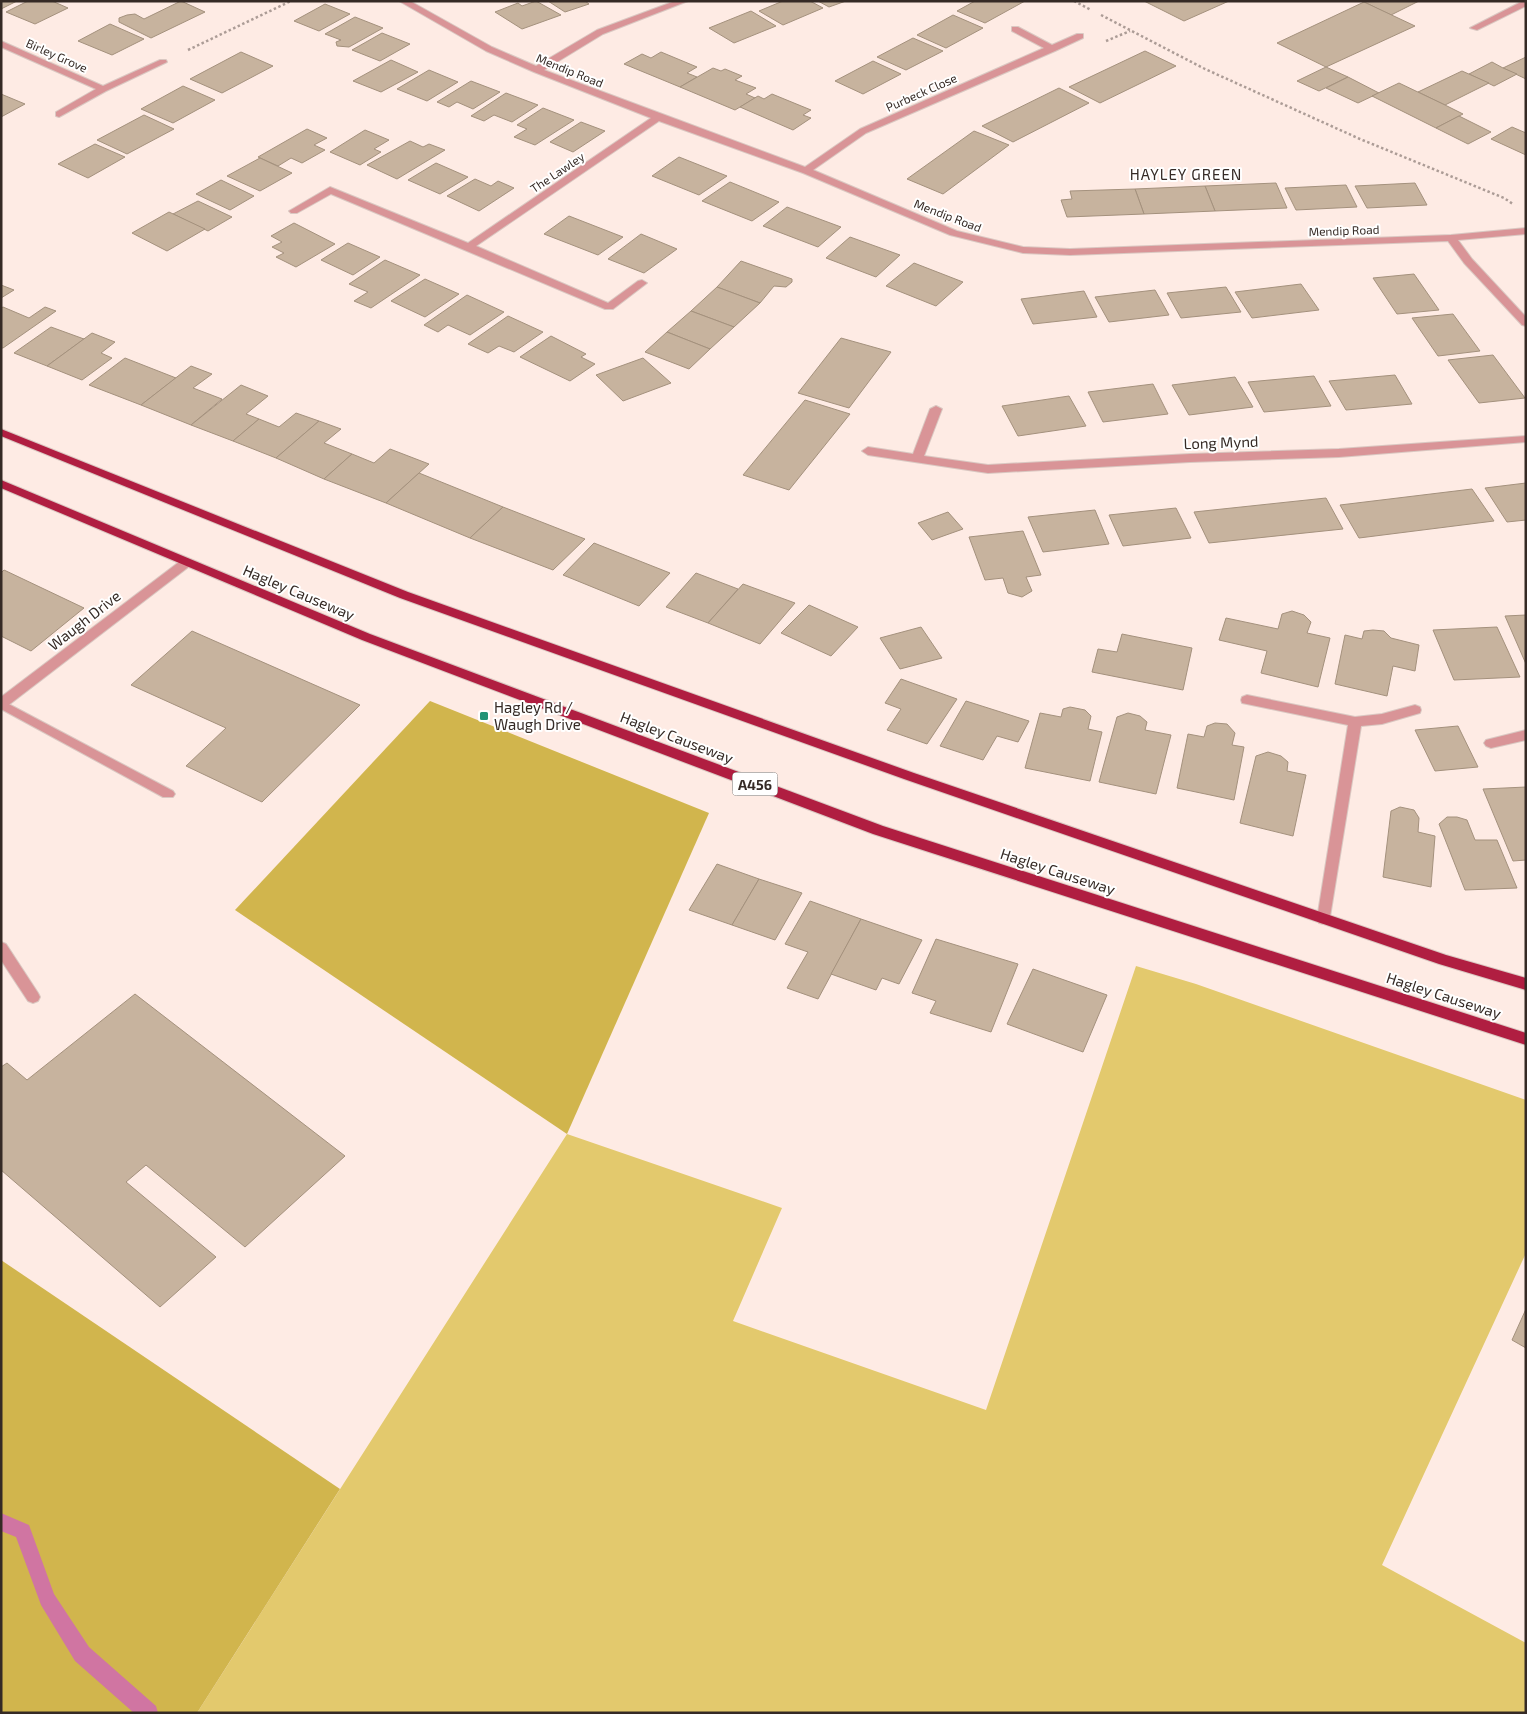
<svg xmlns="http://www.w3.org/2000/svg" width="1527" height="1714" font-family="'Exo 2',sans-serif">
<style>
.green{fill:#e3c96d}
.forest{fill:#d1b54d}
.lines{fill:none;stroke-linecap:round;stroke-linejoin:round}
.stream{fill:#d075a2;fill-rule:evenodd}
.building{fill:#c7b39e;stroke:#a4917d}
.service-casing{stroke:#dac8c2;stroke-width:2}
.minor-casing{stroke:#dac8c2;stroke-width:2}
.trunk-casing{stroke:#dac8c2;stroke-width:2}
.path{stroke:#ac9c96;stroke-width:2.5;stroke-dasharray:2.5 2.5;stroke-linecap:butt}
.service{fill:#d99497;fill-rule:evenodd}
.minor{fill:#d99497;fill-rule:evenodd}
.trunk{fill:#b01e41;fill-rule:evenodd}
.poi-dot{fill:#209478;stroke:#fff;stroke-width:2}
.labels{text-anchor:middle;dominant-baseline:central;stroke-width:4;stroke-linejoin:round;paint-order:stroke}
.far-street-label{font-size:12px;fill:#352a25;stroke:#fff}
.shield{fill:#fff;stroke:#726a66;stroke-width:1}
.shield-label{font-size:14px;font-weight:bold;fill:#352a25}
.far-quarter-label{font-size:15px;letter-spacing:1px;fill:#352a25;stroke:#fff}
.street-label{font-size:15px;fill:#352a25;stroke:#fff}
.poi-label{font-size:15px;fill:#352a25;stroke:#fff;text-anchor:start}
</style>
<rect width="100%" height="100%" fill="#feebe4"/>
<polygon class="green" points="1136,966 1196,984 1526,1100 1526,1253 1382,1565 1526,1643 1526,1713 197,1713 567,1134 782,1208 733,1321 986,1410"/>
<g class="forest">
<polygon points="430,701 709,813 567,1134 235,910"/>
<polygon points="1,1260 340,1489 197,1713 1,1713"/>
</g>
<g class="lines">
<polygon class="stream" points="1,1513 29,1525 54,1594 89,1647 156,1706 158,1713 134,1713 75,1661 41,1605 16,1537 1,1531"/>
</g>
<g class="building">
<polygon points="1,1 17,1 1,9"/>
<polygon points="28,1 52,1 68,8 35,24 6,12"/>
<polygon points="181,1 205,12 151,38 119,22 119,18 127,15 135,14 144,19"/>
<polygon points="536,1 561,15 522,29 495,12 518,3 522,6"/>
<polygon points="548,1 585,1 589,4 565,12"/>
<polygon points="783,1 810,1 823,8 783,25 759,11"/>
<polygon points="818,1 846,1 829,7"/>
<polygon points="975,1 1025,1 985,23 957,11"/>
<polygon points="1144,1 1229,1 1184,21"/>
<polygon points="1367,1 1419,1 1391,15 1364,2"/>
<polygon points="1364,2 1415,26 1326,67 1277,43"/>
<polygon points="325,4 350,14 319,31 294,21"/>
<polygon points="751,11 776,26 734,43 709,28"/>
<polygon points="953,15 983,28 946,48 917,35"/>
<polygon points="355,17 383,28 349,47 337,46 336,42 341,40 325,34"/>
<polygon points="110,24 144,39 112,55 78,41"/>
<polygon points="382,33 410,44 380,61 352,50"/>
<polygon points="913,38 943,51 906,70 877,57"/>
<polygon points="1145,51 1176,66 1100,103 1069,87"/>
<polygon points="241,52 273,66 222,93 190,79"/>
<polygon points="661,52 697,67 687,73 697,77 680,87 624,64 642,54 651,58"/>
<polygon points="1526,57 1526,79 1503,68"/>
<polygon points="391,60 418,72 381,92 353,81"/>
<polygon points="873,61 901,74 863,94 835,81"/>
<polygon points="1492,62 1503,68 1517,74 1494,86 1469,74"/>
<polygon points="1326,67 1348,77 1319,91 1297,81"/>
<polygon points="713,68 721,71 725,69 742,76 735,80 756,88 746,94 755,98 735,110 680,87"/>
<polygon points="429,70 458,82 427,101 397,89"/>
<polygon points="1462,71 1489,83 1445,105 1418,92"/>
<polygon points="1348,77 1379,93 1358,103 1326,88"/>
<polygon points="471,81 500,92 473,109 457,102 449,107 437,102"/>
<polygon points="1399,83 1445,105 1463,114 1436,128 1372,96"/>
<polygon points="183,86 215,100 173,123 141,109"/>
<polygon points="1059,88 1089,103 1013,142 982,126"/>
<polygon points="506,93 538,105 512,122 494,115 484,121 471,116"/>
<polygon points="1,94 25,104 1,117"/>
<polygon points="772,94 811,110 803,115 811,118 793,130 740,107 758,96 764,99"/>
<polygon points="543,108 574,120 535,145 514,137 527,129 517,125"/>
<polygon points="144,115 174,129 127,154 97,140"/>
<polygon points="1459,116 1491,132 1468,144 1436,128"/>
<polygon points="581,122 605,131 573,152 550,142"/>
<polygon points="1512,127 1526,133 1526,155 1491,139"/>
<polygon points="307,129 327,138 314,145 325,150 302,163 291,158 278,166 258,157"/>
<polygon points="365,130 389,140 374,149 381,152 360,165 330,152"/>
<polygon points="974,131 1009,145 943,194 907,179"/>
<polygon points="410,141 423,147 429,144 445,150 397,179 367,165"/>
<polygon points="95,144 125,157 88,178 58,164"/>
<polygon points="679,157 727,176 699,195 652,176"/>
<polygon points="260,158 292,173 260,191 227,176"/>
<polygon points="436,163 468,177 440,194 408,180"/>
<polygon points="475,179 491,186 498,181 514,188 479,211 447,196"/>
<polygon points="221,180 254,196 230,210 196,194"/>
<polygon points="730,182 779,202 752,221 702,201"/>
<polygon points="1276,183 1287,208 1215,211 1205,186"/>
<polygon points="1415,183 1427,205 1367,208 1355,186"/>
<polygon points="1346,185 1357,207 1296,210 1285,188"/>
<polygon points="1205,186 1215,211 1144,214 1135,189"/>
<polygon points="1135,189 1144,214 1067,217 1061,200 1072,199 1070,191"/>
<polygon points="198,201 232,217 208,231 173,214"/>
<polygon points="787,207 841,227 818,247 763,226"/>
<polygon points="169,212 205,229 167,251 132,233"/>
<polygon points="569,216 623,237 598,255 544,234"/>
<polygon points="294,223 335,244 296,267 276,257 284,253 272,247 282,242 271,236"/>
<polygon points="641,234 677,249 644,273 608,259"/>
<polygon points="850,237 900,255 876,277 826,258"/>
<polygon points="348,243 380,257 353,275 321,260"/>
<polygon points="385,260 420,275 371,308 354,301 368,292 349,284"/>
<polygon points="741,261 792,279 792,282 786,287 774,286 760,303 717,287"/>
<polygon points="914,263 963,282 936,306 886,286"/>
<polygon points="1414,274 1439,310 1397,314 1373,278"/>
<polygon points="425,279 459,294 425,317 391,301"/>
<polygon points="1301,284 1319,310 1252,318 1235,292"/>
<polygon points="1,285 14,290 1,298"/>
<polygon points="717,287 760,303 734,327 691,311"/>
<polygon points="1226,287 1241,312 1181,318 1167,293"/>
<polygon points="1155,290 1169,315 1109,322 1095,297"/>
<polygon points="1084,291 1097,317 1033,324 1021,299"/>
<polygon points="467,295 504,312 470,335 448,325 438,332 424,325"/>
<polygon points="3,307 29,318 45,307 56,311 3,348 1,348 1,308"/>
<polygon points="691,311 734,327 710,349 667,332"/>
<polygon points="1453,314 1480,351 1438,356 1412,318"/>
<polygon points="508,316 543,332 514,352 499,346 488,353 468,344"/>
<polygon points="51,327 84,339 47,366 14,353"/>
<polygon points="667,332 710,349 689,369 645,352"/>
<polygon points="92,333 115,342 101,353 112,358 82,380 47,366"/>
<polygon points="551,336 586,354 581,357 595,364 570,381 520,357"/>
<polygon points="841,338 891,352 849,408 798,393"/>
<polygon points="1493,355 1525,398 1479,403 1448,360"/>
<polygon points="125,358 176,378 141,405 89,385"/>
<polygon points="643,358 671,383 623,401 596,375"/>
<polygon points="191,366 212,374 193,388 222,399 191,425 141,405"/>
<polygon points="1395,375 1412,404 1346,410 1329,381"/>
<polygon points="1314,376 1331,406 1264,412 1248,382"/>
<polygon points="1235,377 1253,407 1189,415 1172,385"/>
<polygon points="1153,384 1168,414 1103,422 1088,392"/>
<polygon points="241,385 268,396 246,414 259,419 233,441 191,425"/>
<polygon points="1069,396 1086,426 1018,436 1002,406"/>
<polygon points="805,400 850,414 789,490 743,475"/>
<polygon points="296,413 319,421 276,458 233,441 259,419 279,427"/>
<polygon points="319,421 341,429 324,443 352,454 324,479 276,458"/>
<polygon points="390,449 429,464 386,503 324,479 352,454 374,463"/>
<polygon points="419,473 503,507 470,538 386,503"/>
<polygon points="1526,483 1526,520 1507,522 1485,488"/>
<polygon points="1472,489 1494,521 1359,538 1340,505"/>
<polygon points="1326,498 1343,529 1209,543 1194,512"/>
<polygon points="503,507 585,539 553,570 470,538"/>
<polygon points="1176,508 1191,538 1123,546 1109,515"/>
<polygon points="1095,510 1109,544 1043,552 1028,517"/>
<polygon points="948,512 963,529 932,540 918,523"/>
<polygon points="1023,531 1041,575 1026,577 1032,591 1022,597 1008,593 1003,578 985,580 969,537"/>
<polygon points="594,543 670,573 639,606 563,575"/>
<polygon points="4,570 84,608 31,651 1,636 1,573"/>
<polygon points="696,573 738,589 708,623 666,607"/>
<polygon points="743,584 795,603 760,644 708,623"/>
<polygon points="809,605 858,627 831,656 781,633"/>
<polygon points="1292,611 1304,615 1311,622 1307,633 1330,638 1318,687 1261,673 1267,651 1219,640 1226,618 1278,629 1282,614"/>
<polygon points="1526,615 1526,664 1505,616"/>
<polygon points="921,627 942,658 900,669 880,638"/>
<polygon points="1497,627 1520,677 1454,680 1433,630"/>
<polygon points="1373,630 1384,631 1391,638 1419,645 1415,671 1393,666 1387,696 1335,684 1345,635 1362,639 1364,631"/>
<polygon points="192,631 360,705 262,802 186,766 226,728 131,685"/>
<polygon points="1122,634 1192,648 1183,690 1092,672 1098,649 1117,652"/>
<polygon points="901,679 957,699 927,744 887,730 901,709 885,703"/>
<polygon points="966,701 1029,721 1018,742 997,736 983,760 940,746"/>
<polygon points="1070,707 1085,710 1091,716 1088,729 1102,732 1090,781 1025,768 1040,713 1061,717 1063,709"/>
<polygon points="1128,713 1140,716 1147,722 1145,730 1171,735 1156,794 1099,782 1117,717"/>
<polygon points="1215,723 1227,724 1235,733 1232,745 1244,747 1234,800 1177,788 1188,734 1204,737 1207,726"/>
<polygon points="1458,726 1478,767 1435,771 1415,730"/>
<polygon points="1268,752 1281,756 1288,762 1287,771 1306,775 1293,836 1240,823 1256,756"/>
<polygon points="1526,787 1526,860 1513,861 1483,789"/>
<polygon points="1400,807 1414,810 1419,818 1418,832 1435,836 1431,887 1383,877 1391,811"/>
<polygon points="1447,817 1457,817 1467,820 1475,840 1497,840 1517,888 1465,890 1439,824"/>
<polygon points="717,864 759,879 732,925 689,910"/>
<polygon points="759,879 802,893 775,940 732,925"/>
<polygon points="810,901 861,919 818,999 787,988 808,952 785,944"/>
<polygon points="861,919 922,940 899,984 882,978 876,990 831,974"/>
<polygon points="936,939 1018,964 991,1032 930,1013 936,1001 912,993"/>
<polygon points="1033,969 1107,995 1083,1052 1007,1024"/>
<polygon points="135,994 345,1156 245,1247 146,1165 126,1182 216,1257 160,1307 1,1170 1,1067 7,1063 27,1080"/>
<polygon points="1526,1309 1526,1348 1512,1340"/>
</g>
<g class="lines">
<g class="service-casing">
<g id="service">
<polygon points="1,700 173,791 175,794 173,797 163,797 1,709"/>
<polygon points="1,942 6,944 38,993 40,997 38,1001 33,1003 28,1001 1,960"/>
</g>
</g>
<g class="minor-casing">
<g id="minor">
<polygon points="399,1 410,1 492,47 536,66 597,30 675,1 688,1 603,34 544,70 805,167 860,129 1044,48 1012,31 1012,27 1018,27 1052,45 1077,34 1083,34 1083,38 1055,51 866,133 813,170 957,231 1023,247 1070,249 1451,235 1526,228 1526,234 1458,240 1472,259 1526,317 1526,326 1522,325 1464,263 1448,241 1070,255 1023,253 950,235 803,173 659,121 476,246 608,303 638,281 642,280 647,283 613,309 605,309 331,194 297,213 291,213 289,211 330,187 468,243 651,118 534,72 486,51"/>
<polygon points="1523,1 1526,1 1526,6 1477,30 1470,28"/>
<polygon points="1,41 103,86 160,60 166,60 167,62 106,91 59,117 56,116 56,112 96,89 1,47"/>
<polygon points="936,406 942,409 924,456 988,465 1190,454 1339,449 1526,436 1526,442 1339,457 1190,462 988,473 868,455 862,451 868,447 913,454 930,409"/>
<polygon points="187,558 193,562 191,565 6,707 1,708 1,697 183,559"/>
<polygon points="1247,695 1355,717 1382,714 1415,705 1420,707 1421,710 1420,713 1382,724 1361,726 1329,923 1324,924 1319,923 1317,919 1348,725 1242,703 1241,700 1242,697"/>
<polygon points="1526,730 1526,740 1491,748 1486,746 1484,743 1486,740"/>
</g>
</g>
<g class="trunk-casing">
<g id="trunk">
<polygon points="1,429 408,592 914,773 1446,955 1526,978 1526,990 1439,964 904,779 400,598 1,436"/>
<polygon points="1,480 370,634 883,826 1526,1033 1526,1045 873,834 362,640 1,488"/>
</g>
</g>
<g class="path">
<polyline points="1074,1 1091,10"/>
<polyline points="1101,15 1205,69 1360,139 1504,198 1513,204"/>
<polyline points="1106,41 1130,31"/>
<polyline points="188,50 291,1"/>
</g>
<use href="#service" class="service"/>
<use href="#minor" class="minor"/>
<use href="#trunk" class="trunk"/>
</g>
<rect class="poi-dot" x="479" y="711" width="10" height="10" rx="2.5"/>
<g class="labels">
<g class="far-street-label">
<text transform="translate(57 55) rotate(24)">Birley Grove</text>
<text transform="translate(570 70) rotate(22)">Mendip Road</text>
<text transform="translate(921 92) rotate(-24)">Purbeck Close</text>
<text transform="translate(557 172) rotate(-34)">The Lawley</text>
<text transform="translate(948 215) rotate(21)">Mendip Road</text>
<text transform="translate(1344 230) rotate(-2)">Mendip Road</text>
</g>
<rect class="shield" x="732.5" y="772.5" width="45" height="23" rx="4"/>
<g class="shield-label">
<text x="755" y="784">A456</text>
</g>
<g class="far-quarter-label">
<text x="1186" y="174">HAYLEY GREEN</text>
</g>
<g class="street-label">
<text transform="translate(1221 442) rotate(-2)">Long Mynd</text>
<text transform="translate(299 592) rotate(23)">Hagley Causeway</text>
<text transform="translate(84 620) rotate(-38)">Waugh Drive</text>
<text transform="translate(677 737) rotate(21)">Hagley Causeway</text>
<text transform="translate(1058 871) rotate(18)">Hagley Causeway</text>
<text transform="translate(1444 995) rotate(18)">Hagley Causeway</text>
</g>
<g class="poi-label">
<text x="494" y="707">Hagley Rd /<tspan x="494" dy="17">Waugh Drive</tspan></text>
</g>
</g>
<rect width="1527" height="1714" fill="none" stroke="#352a25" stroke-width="5"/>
</svg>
